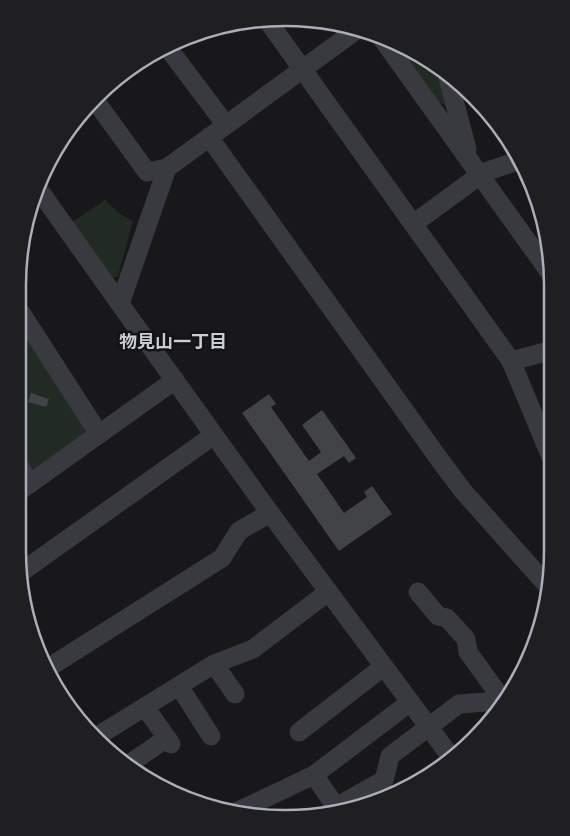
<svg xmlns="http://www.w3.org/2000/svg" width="570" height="836" font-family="Arial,'Noto Sans JP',sans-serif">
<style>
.green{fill:#222a24}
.building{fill:#424347}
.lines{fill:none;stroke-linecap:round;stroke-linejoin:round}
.street{stroke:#393a3f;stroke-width:19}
.labels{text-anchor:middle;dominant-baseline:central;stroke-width:5;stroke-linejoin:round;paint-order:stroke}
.neighbourhood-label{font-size:18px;font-weight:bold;fill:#cbcdd5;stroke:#131315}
.rim{fill:none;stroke:#abaeb9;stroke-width:2.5}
</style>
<rect width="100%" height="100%" fill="#18181a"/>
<g class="green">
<polygon points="393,42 442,74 448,102 445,105 438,102"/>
<polygon points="105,200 120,214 133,221 118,276 111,279 71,223"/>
<polygon points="21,313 99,434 30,484 19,466"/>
</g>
<g class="building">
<polygon points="31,393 49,399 46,407 28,402"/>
<polygon points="269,394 276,404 271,407 309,461 321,452 302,425 322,410 356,458 349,463 344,456 317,474 344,513 367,497 364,492 372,486 392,514 339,551 242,413"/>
</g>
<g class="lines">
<g class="street">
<polyline points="268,21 511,361 551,457"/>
<polyline points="381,37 548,270"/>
<polyline points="168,48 226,125"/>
<polyline points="448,78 467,149"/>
<polyline points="94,99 147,172 167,168"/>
<polyline points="209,137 442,463 463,491 546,584"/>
<polyline points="479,174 520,160"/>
<polyline points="39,190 120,304 167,168 355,31"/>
<polyline points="413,224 480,175"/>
<polyline points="120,304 270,513 451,757"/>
<polyline points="21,313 99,434"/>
<polyline points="511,361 549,351"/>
<polyline points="19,466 30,484"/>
<polyline points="18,492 175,380"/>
<polyline points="20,573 214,435"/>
<polyline points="418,592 438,616 447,618 466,639 468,652 502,699"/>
<polyline points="214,664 235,694"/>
<polyline points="48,668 222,558 239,531 270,513"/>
<polyline points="179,686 211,736"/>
<polyline points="145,707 171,744"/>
<polyline points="299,732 383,667"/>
<polyline points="96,737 214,664 253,649 328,592"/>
<polyline points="129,764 167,738"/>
<polyline points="314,775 409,703"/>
<polyline points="236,812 314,775 336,807 384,780 390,756 459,704 500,701"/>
</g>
</g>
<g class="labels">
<g class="neighbourhood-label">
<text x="173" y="342">物見山一丁目</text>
</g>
</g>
<path d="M0 0H570V836H0ZM285 26H285A259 259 0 0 1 544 285V551A259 259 0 0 1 285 810H285A259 259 0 0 1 26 551V285A259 259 0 0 1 285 26Z" fill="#1f1f22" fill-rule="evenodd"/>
<path class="rim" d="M285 26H285A259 259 0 0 1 544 285V551A259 259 0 0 1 285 810H285A259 259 0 0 1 26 551V285A259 259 0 0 1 285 26Z"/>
</svg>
